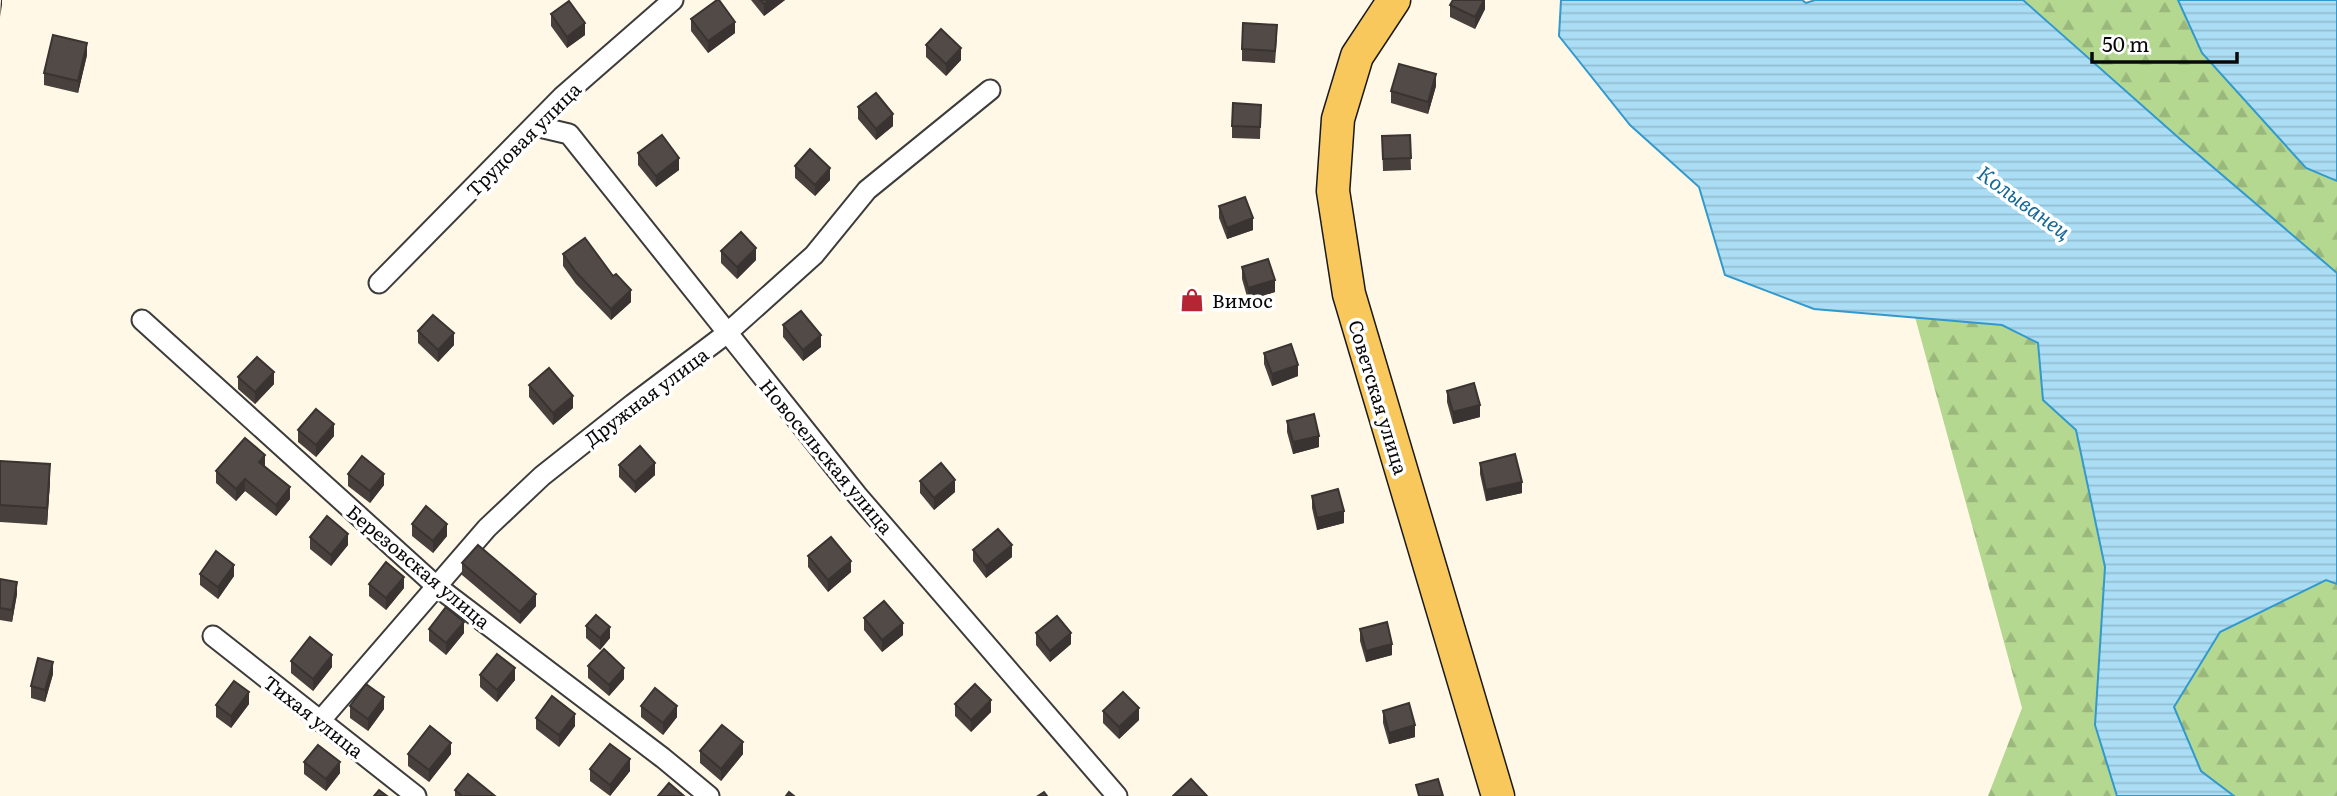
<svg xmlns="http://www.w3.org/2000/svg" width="2337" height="796" font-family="Literata,serif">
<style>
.forest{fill:url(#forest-firs)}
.water{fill:url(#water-rules);stroke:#39c;stroke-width:2}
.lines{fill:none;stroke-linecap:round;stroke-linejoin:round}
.minor-casing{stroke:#3c3c3c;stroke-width:23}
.primary-casing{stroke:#1a1a1a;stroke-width:35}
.minor{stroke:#fff;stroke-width:19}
.primary{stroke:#f8c85d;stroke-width:32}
.wall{fill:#47403c}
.shaded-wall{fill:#393431}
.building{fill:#524a46;stroke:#393431;stroke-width:2}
.labels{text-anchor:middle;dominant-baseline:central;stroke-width:7;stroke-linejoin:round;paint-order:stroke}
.street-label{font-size:19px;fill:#090909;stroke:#fff}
.poi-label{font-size:19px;fill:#090909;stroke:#fff;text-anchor:start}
.water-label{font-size:21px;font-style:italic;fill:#156899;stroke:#fff}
</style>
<defs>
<pattern id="forest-firs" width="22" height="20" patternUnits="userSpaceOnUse" patternTransform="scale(1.75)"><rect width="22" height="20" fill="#b5d891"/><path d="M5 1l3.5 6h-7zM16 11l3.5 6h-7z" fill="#9ab87c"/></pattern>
<pattern id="water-rules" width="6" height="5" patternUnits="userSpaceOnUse" patternTransform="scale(1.75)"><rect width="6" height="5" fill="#abdef5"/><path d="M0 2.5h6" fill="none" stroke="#92bdd1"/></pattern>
</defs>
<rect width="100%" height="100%" fill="#fff8e6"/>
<g class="forest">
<polygon points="2023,0 2178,0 2202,53 2306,168 2337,181 2337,273 2180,139"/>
<polygon points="1915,317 2003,325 2038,343 2043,400 2076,430 2105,567 2095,725 2117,796 1988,796 2022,708"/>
<polygon points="2327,580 2337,584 2337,796 2234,796 2201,772 2174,707 2220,632"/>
</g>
<g class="water">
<polygon points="1561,0 1802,0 1806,3 1815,0 2023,0 2180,139 2337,273 2337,584 2326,580 2220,632 2174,707 2201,771 2234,796 2117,796 2095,725 2105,567 2076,430 2043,400 2038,343 2002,325 1814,309 1725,275 1699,187 1630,125 1559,36"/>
<polygon points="2178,0 2337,0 2337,181 2306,168 2202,53"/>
</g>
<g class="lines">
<g class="minor-casing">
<g id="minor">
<polyline points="535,126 569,134 857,495 1117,796"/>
<polyline points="379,283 562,97 673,0"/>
<polyline points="142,320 435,585 663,758 709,796"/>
<polyline points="213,636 416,796"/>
<polyline points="320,721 487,528 542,476 633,404 726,334 814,255 867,190 990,90"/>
</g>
</g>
<g class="primary-casing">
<polyline id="primary" points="1394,0 1357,56 1338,119 1333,191 1349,294 1498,796"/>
</g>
<use href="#minor" class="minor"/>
<use href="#primary" class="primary"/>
</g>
<g class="wall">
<polygon points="751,0 785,0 764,16"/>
<polygon points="1485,0 1485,9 1475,29 1450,17 1450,5"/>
<polygon points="551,14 585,35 567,48 551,26"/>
<polygon points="691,19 735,33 708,53 691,31"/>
<polygon points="1277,37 1275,63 1242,61 1242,49"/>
<polygon points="926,45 961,60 946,76 926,57"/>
<polygon points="87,55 78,93 44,85 44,73"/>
<polygon points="1436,86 1428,114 1391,103 1391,91"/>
<polygon points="1261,105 1260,139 1232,138 1232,126"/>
<polygon points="858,107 893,126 876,140 858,119"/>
<polygon points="1410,135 1411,170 1383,171 1382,136"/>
<polygon points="638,153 679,170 656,187 638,165"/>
<polygon points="795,166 830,180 815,196 795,178"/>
<polygon points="1219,206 1253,230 1227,239 1219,218"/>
<polygon points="721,251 756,260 737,279 721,263"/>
<polygon points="563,254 631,302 611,320 576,284 563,266"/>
<polygon points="1242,267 1275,292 1248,300 1242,279"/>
<polygon points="783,325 821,347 803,361 783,337"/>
<polygon points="418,331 454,345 438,362 418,343"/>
<polygon points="1264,353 1298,376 1272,386 1264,364"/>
<polygon points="238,377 274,384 255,404 238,389"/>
<polygon points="529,385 573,408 553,425 529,397"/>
<polygon points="1447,391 1480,417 1453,424 1447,402"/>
<polygon points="1287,421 1319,447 1293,454 1287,432"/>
<polygon points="298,430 334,436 316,457 298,442"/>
<polygon points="0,461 50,482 47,525 0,522"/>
<polygon points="1480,463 1522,493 1486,501 1480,474"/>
<polygon points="619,465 655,475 635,493 619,477"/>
<polygon points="265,467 290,499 276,516 245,491 236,501 216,483 216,471"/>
<polygon points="348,474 384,485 370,503 348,486"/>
<polygon points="920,481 955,492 934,510 920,493"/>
<polygon points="1312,496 1344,523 1317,530 1312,508"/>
<polygon points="412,524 447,536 433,553 412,536"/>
<polygon points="310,537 348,545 331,566 310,549"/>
<polygon points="973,550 1012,557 986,578 973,561"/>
<polygon points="808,556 851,572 828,592 808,567"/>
<polygon points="462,563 536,606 520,624 462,575"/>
<polygon points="200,574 234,576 218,599 200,585"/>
<polygon points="0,579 17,594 12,622 0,620"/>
<polygon points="369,584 404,588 386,610 369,596"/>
<polygon points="864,618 903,635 882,652 864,630"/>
<polygon points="586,626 610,638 600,650 586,638"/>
<polygon points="429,629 464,633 446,655 429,641"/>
<polygon points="1360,629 1392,655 1366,662 1360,641"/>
<polygon points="1036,633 1071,644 1050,662 1036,645"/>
<polygon points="291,661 332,667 313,691 291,673"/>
<polygon points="588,666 624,679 609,696 588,678"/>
<polygon points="53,674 45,702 31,698 31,686"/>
<polygon points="480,675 515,680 497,702 480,687"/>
<polygon points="249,704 231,728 216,717 216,705"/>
<polygon points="955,704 991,712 971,732 955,716"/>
<polygon points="350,706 384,709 368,731 350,718"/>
<polygon points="641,706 677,717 663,735 641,717"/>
<polygon points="1103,711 1139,720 1119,739 1103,723"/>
<polygon points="1383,711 1415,737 1389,744 1383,723"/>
<polygon points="536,718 575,726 559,747 536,729"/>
<polygon points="700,751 743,754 721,781 700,763"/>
<polygon points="408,754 451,754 429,782 408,766"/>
<polygon points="304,762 340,773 326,791 304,774"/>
<polygon points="590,769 630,771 610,796 590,781"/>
<polygon points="455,790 495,796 455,796"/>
</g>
<g class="shaded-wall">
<polygon points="1,0 2,0 2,5 0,17"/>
<polygon points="770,0 785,0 764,16 764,4"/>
<polygon points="1484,0 1485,0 1485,9 1475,29 1475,17"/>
<polygon points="735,22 735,33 708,53 708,41"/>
<polygon points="585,23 585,35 567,48 567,37"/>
<polygon points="87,43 87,55 78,93 78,81"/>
<polygon points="961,48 961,60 946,76 946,64"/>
<polygon points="1436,74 1436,86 1428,114 1428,102"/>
<polygon points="893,114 893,126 876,140 876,129"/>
<polygon points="679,158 679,170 656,187 656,176"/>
<polygon points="830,168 830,180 815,196 815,185"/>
<polygon points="1253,218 1253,230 1227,239 1227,228"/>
<polygon points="756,248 756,260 737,279 737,267"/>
<polygon points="1275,280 1275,292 1248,300 1248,288"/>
<polygon points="631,290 631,302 611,320 611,309"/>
<polygon points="454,333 454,345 438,362 438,350"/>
<polygon points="821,335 821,347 803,361 803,350"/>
<polygon points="1298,365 1298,376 1272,386 1272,374"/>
<polygon points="274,372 274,384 255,404 255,392"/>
<polygon points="573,396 573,408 553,425 553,413"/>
<polygon points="1480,405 1480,417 1453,424 1453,412"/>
<polygon points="334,424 334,436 316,457 316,445"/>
<polygon points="1319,436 1319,447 1293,454 1293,442"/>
<polygon points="265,455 265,467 259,462"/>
<polygon points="655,463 655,475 635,493 635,482"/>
<polygon points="50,464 50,482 47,525 47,508"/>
<polygon points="384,474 384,485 370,503 370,491"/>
<polygon points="245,479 245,491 236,501 236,489"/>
<polygon points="955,480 955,492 934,510 934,498"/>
<polygon points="1522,482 1522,493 1486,501 1486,490"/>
<polygon points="290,487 290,499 276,516 276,505"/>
<polygon points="1344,511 1344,523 1317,530 1317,518"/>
<polygon points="447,524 447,536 433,553 433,541"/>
<polygon points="348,534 348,545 331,566 331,555"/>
<polygon points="1012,545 1012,557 986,578 986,566"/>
<polygon points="851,561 851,572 828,592 828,580"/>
<polygon points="234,565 234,576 218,599 218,587"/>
<polygon points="404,577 404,588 386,610 386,598"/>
<polygon points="17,582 17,594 12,622 12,610"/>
<polygon points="536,594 536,606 520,624 520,612"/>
<polygon points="464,622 464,633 446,655 446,643"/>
<polygon points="903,623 903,635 882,652 882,640"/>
<polygon points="610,627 610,638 600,650 600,638"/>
<polygon points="1071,633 1071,644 1050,662 1050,651"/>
<polygon points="1392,644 1392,655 1366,662 1366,651"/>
<polygon points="332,655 332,667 313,691 313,679"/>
<polygon points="53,662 53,674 45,702 45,690"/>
<polygon points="515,668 515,680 497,702 497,690"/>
<polygon points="624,668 624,679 609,696 609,685"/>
<polygon points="249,692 249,704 231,728 231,716"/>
<polygon points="384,697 384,709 368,731 368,719"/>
<polygon points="991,700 991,712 971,732 971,720"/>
<polygon points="677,706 677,717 663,735 663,723"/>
<polygon points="1139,708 1139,720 1119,739 1119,727"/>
<polygon points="575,714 575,726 559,747 559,735"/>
<polygon points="1415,725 1415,737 1389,744 1389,733"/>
<polygon points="743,742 743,754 721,781 721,769"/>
<polygon points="451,743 451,754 429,782 429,770"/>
<polygon points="630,759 630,771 610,796 610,785"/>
<polygon points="340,762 340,773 326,791 326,779"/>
</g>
<g class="building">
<polygon points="717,0 719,0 735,22 708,41 691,19"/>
<polygon points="760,0 770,0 764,4"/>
<polygon points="1453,0 1484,0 1475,17 1450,5"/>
<polygon points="569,1 585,23 567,37 551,14"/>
<polygon points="1243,23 1277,25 1275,51 1242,49"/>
<polygon points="941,29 961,48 946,64 926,45"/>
<polygon points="53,35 87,43 78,81 44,73"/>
<polygon points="1399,64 1436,74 1428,102 1391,91"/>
<polygon points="876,93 893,114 876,129 858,107"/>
<polygon points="1233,103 1261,105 1260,127 1232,126"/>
<polygon points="662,135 679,158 656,176 638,153"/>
<polygon points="1410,135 1411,158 1383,159 1382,136"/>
<polygon points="810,149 830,168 815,185 795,166"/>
<polygon points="1245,197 1253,218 1227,228 1219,206"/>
<polygon points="741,232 756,248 737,267 721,251"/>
<polygon points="585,238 613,276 616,274 631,290 611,309 576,272 563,254"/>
<polygon points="1268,259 1275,280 1248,288 1242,267"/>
<polygon points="801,311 821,335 803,350 783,325"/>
<polygon points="433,315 454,333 438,350 418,331"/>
<polygon points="1291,344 1298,365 1272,374 1264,353"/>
<polygon points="257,357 274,372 255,392 238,377"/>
<polygon points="549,368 573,396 553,413 529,385"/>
<polygon points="1474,383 1480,405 1453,412 1447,391"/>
<polygon points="316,409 334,424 316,445 298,430"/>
<polygon points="1314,414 1319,436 1293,442 1287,421"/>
<polygon points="245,438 265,455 259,462 290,487 276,505 245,479 236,489 216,471"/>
<polygon points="640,446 655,463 635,482 619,465"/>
<polygon points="1515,454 1522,482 1486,490 1480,463"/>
<polygon points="362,456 384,474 370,491 348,474"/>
<polygon points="0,461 50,464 47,508 0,505"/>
<polygon points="941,463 955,480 934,498 920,481"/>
<polygon points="1338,489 1344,511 1317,518 1312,496"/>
<polygon points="426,506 447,524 433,541 412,524"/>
<polygon points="327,516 348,534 331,555 310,537"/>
<polygon points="998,529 1012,545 986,566 973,550"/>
<polygon points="831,537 851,561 828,580 808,556"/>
<polygon points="478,545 536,594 520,612 462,563"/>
<polygon points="216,551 234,565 218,587 200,574"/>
<polygon points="386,562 404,577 386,598 369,584"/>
<polygon points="0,579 17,582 12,610 0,608"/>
<polygon points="884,601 903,623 882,640 864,618"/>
<polygon points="446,607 464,622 446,643 429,629"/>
<polygon points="596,615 610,627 600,638 586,626"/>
<polygon points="1057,616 1071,633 1050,651 1036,633"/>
<polygon points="1387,622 1392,644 1366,651 1360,629"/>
<polygon points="310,637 332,655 313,679 291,661"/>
<polygon points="604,649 624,668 609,685 588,666"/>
<polygon points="497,654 515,668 497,690 480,675"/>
<polygon points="38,658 53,662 45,690 31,686"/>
<polygon points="234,681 249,692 231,716 216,705"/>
<polygon points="366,684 384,697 368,719 350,706"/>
<polygon points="975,684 991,700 971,720 955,704"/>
<polygon points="655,688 677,706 663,723 641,706"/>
<polygon points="1123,692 1139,708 1119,727 1103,711"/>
<polygon points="552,696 575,714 559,735 536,718"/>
<polygon points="1409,703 1415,725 1389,733 1383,711"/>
<polygon points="722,725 743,742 721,769 700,751"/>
<polygon points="430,726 451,743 429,770 408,754"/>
<polygon points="610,744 630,759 610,785 590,769"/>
<polygon points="318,745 340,762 326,779 304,762"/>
<polygon points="468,774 495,796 462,796 455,790"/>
<polygon points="1191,779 1207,796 1173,796"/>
<polygon points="1438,779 1443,796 1419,796 1416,785"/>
<polygon points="669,783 684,796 658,796"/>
<polygon points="379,790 387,796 374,796"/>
<polygon points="789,792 794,796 786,796"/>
<polygon points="1044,792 1047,796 1038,796"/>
</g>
<defs>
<g id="shop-bare" transform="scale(1.89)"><path d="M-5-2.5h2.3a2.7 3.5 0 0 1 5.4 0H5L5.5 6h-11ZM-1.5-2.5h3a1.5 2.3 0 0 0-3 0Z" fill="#b72434" stroke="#fff" stroke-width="2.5" paint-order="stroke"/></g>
</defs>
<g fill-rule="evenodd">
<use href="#shop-bare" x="1192" y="300"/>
</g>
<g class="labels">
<g class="street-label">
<text transform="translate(523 139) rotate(-45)">Трудовая улица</text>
<text transform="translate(646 396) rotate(-37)">Дружная улица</text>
<text transform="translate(1379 397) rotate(73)">Советская улица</text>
<text transform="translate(827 456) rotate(50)">Новосельская улица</text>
<text transform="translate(419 566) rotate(40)">Березовская улица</text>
<text transform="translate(314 716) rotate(38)">Тихая улица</text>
</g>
<g class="poi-label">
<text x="1212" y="300">Вимос</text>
</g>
<g class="water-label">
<text transform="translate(2025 201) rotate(36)">Колыванец</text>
</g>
</g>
<path d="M2092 52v10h145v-10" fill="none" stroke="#090909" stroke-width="3.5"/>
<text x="2102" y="52" font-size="21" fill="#090909" stroke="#ffffff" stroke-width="5" paint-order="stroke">50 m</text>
</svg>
